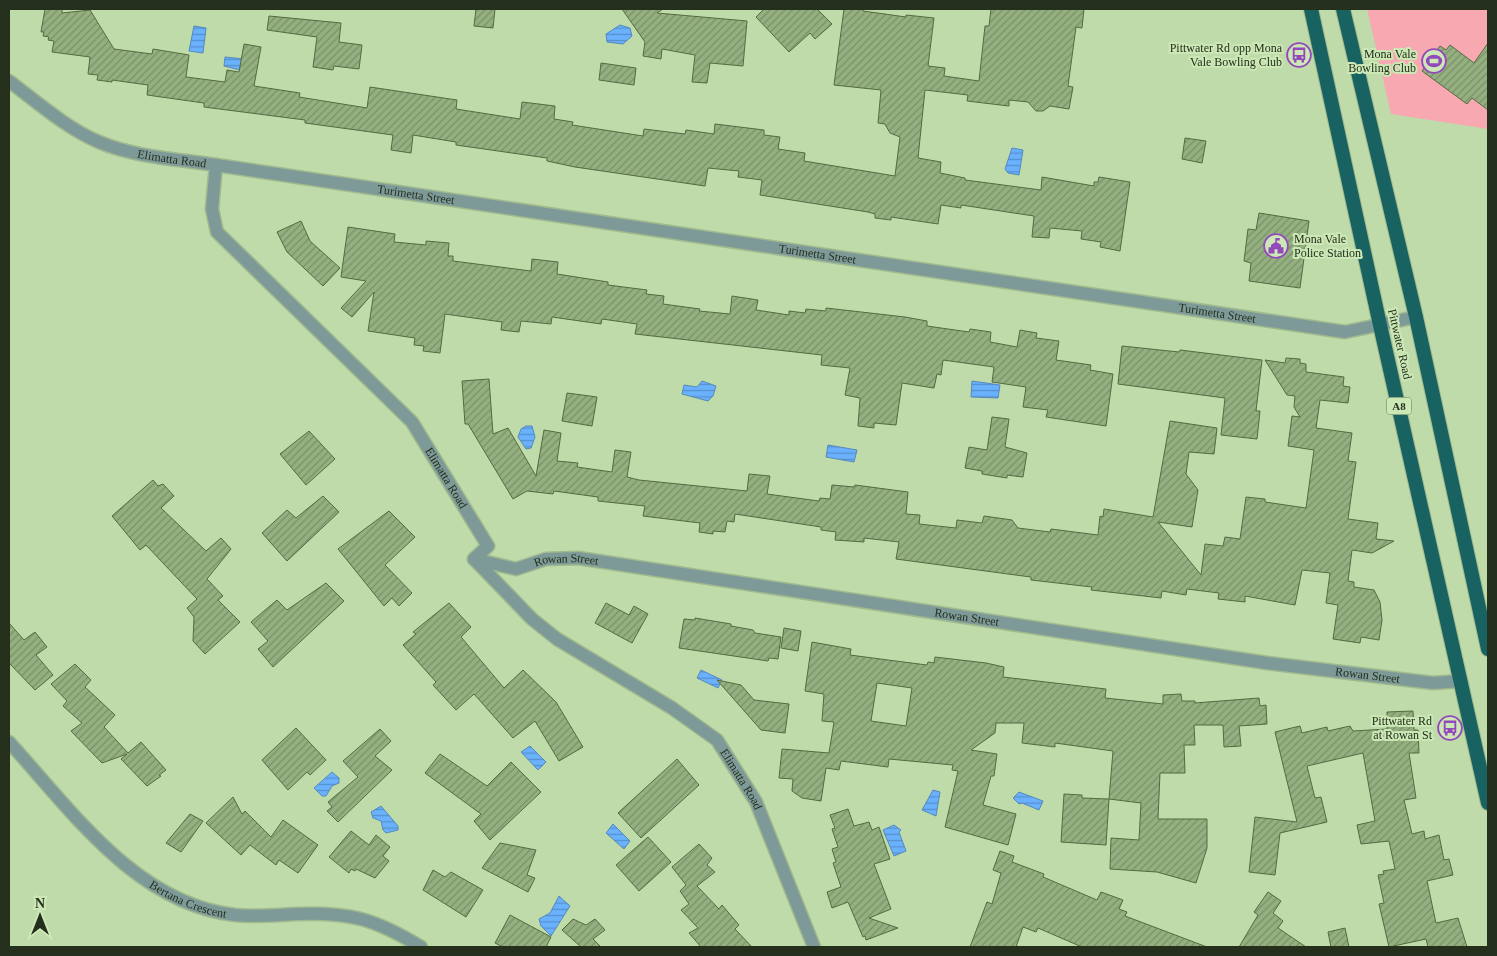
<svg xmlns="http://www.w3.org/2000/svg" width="1497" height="956" font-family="Georgia,serif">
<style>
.garden{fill:#f7a8b0}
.water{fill:url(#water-rules);stroke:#558aba}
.building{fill:url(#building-hatch);stroke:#536b3f;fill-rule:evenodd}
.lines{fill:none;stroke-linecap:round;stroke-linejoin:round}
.minor-casing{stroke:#a0b98e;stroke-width:15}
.trunk-casing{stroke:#a0b98e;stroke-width:16}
.minor{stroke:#7d9a98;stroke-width:12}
.trunk{stroke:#186361;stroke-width:14}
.labels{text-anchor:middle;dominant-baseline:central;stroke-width:4;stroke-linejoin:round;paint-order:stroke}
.shield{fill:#cce8b6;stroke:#56664a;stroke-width:1}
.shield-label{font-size:11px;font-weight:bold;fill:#242f1c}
.poi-label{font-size:12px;fill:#242f1c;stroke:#cce8b6;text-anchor:end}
.street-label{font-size:12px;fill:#242f1c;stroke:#cce8b6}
</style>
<defs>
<pattern id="water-rules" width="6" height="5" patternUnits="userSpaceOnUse" patternTransform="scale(1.25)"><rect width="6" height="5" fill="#6ab1fe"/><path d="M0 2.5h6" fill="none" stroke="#5790cd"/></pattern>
<pattern id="building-hatch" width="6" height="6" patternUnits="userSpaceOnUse" patternTransform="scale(1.25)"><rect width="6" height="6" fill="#95b080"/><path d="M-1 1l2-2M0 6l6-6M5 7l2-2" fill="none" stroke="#799068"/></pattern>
</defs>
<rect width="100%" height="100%" fill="#bfdbaa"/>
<polygon class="garden" points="1367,9 1488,9 1488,129 1391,114"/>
<g class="water">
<polygon points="620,25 630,28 632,36 623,44 607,42 606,34"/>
<polygon points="194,26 206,28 203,53 189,51"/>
<polygon points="225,57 254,60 240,70 224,66"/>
<polygon points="1012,148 1023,150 1019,175 1008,173 1005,169"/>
<polygon points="702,381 716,386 713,396 708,401 682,394 684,385 697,387"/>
<polygon points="972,381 1000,385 998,398 971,397"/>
<polygon points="526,426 532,426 535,437 531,448 526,449 518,437 521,429"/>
<polygon points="828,445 857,450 854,462 826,457"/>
<polygon points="701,670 722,680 718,688 697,678"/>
<polygon points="530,746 546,762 538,770 521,752"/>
<polygon points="332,772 339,778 339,783 332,786 326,796 322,796 314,788"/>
<polygon points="933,790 940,792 936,816 922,810"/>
<polygon points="1019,792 1043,801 1039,810 1022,803 1019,804 1013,798"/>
<polygon points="381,806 398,826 398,830 386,833 383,830 381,821 373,818 371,812"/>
<polygon points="613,824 630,841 624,849 606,833"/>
<polygon points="894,825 901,830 899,832 906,851 894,856 883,830"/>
<polygon points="559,896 570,906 551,936 541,926 539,919 550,913"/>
</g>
<g class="building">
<polygon points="45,9 62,9 62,13 90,10 114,49 152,54 153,49 189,55 186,77 225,82 227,70 239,72 244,44 261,47 254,86 300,93 299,97 367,108 370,87 457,100 456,109 520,119 522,102 555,106 554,119 573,122 572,125 643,136 644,129 685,134 686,130 714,134 715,124 764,130 764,135 780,137 778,149 805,153 804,161 895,176 900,137 890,133 885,124 878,123 881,90 834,85 844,9 863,9 863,11 906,17 906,15 934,18 928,66 945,68 944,76 979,81 985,26 989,26 991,9 1084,9 1082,28 1076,27 1068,86 1073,87 1069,109 1050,106 1043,111 1036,111 1028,102 1009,100 1009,106 967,101 968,95 925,90 918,158 941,162 940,173 965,178 965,180 1041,190 1042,177 1094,186 1094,182 1098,182 1099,177 1130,182 1120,251 1100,247 1101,242 1081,239 1082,231 1050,228 1049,238 1032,237 1034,216 961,205 961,208 941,205 938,224 891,217 891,220 875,218 875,214 868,212 760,195 762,180 738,177 739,171 708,168 705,186 575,167 547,161 547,158 456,145 456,142 413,135 411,153 391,150 393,135 305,123 305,120 204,107 204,103 147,95 148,85 112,80 112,82 97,80 98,75 88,74 90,57 52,52 54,41 48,40 49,37 43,36 44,32 41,32"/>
<polygon points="476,9 495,9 493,28 474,26"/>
<polygon points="622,9 663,9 657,13 747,21 743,66 710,63 707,83 692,82 695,55 662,49 661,59 643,56 645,42"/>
<polygon points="764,9 817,9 832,24 815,39 810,33 789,52 756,17"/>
<polygon points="269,16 341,23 339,42 362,45 359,69 334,66 333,70 313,67 317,37 267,30"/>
<polygon points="1488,43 1488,110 1472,98 1467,104 1422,71 1440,46 1446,50 1450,45 1474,63"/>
<polygon points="601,63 636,68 634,85 599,80"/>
<polygon points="1185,138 1206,141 1202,163 1182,159"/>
<polygon points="1259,213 1309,221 1300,288 1249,281 1251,263 1244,261 1248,229 1256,230"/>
<polygon points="301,221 310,241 340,268 323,286 287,252 277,232"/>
<polygon points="348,227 395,234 394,242 426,245 426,241 449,243 448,256 453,256 453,261 531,271 532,259 558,262 557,274 608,282 608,285 647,290 646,294 664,296 663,304 700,309 699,311 730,314 732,296 758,300 756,310 789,315 789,311 805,313 806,309 826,311 826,308 905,317 927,321 927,326 969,332 970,329 991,332 990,342 1017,347 1020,330 1037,333 1036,338 1059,341 1056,360 1091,365 1090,370 1113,374 1106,426 1046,417 1048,410 1023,407 1026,387 992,382 994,367 943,360 941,375 937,374 934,388 902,383 896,425 874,423 874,428 858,426 860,398 845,395 850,368 821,365 822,355 635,334 637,324 602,319 601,324 552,317 551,324 521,321 519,332 501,330 502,322 445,314 440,353 423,351 424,346 414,345 415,338 368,331 374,292 352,317 341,308 366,281 341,277"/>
<polygon points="1122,346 1179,352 1180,350 1262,360 1256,411 1260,411 1257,439 1221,435 1225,398 1118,384"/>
<polygon points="1286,358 1300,359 1300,363 1306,364 1306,372 1344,377 1343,386 1350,387 1348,403 1320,400 1316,428 1352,433 1348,461 1356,462 1348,519 1378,523 1376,539 1394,541 1372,553 1352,550 1348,581 1354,582 1354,587 1374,590 1380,602 1382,620 1379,640 1361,637 1360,643 1333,639 1338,605 1326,603 1330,573 1302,570 1295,605 1245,596 1245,602 1218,599 1219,593 1187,589 1186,595 1162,591 1161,598 1091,590 1092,587 1031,580 1031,577 1008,574 896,559 899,542 864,538 864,542 835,540 836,532 821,530 821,527 735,514 734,522 727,521 725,532 713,531 713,534 699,532 700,523 643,516 645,506 598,501 598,497 554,491 553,494 527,491 513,499 468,424 465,424 462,381 489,379 493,434 508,428 536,476 544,430 561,433 557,461 578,463 577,467 612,472 615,450 631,452 627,477 639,480 747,491 749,474 770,476 767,494 819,501 820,498 830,499 832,485 854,487 855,485 908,492 906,514 920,515 919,524 956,528 957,520 982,523 984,516 1012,520 1018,528 1050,532 1051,529 1098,535 1100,516 1103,517 1104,509 1153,517 1170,421 1217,428 1214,454 1189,452 1186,474 1198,490 1192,527 1158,522 1201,575 1205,544 1223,546 1225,537 1240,539 1246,497 1265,499 1265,502 1306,508 1314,450 1288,446 1292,416 1300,417 1294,407 1295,396 1287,395 1265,360 1285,363"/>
<polygon points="567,393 597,397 592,426 562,421"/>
<polygon points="992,417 1009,419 1005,447 1027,453 1023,477 1007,475 1007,478 982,474 982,471 965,468 969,447 987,450"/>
<polygon points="309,431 335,459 306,485 280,454"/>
<polygon points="153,480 158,486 163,484 174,496 161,508 206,551 221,538 231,549 207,579 223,596 218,600 240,622 205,654 193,641 194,617 187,608 197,599 146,545 140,550 112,516"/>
<polygon points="323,496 339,512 287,561 262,533 287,510 296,518"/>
<polygon points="389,511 415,537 385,565 412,593 399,606 392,598 384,606 338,549"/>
<polygon points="326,583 344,601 273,667 258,649 268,641 251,622 277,600 287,610"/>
<polygon points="449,603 471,627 461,637 504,688 523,670 556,702 583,747 559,761 535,721 513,738 474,694 456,710 433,685 436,682 403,645 416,634 413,632"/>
<polygon points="606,603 629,615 634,606 648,614 632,643 595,623"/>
<polygon points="695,618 731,624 731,626 753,630 755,633 781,637 778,659 769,658 768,661 679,648 684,619 695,620"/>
<polygon points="9,623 24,640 35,632 47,647 36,655 53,675 35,690 9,663"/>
<polygon points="784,628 801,631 798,651 781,648"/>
<path d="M812,642L851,649L850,655L888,660L927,665L928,662L934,663L935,657L986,663L1004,667L1003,677L1106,689L1105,698L1163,704V695L1181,694L1182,701H1195V703L1259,698L1260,706L1266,705L1267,724L1239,726L1241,746L1224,747L1223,725H1194L1195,745H1184L1185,773H1160L1158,819H1207V848L1196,883L1157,872L1110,869L1111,838L1139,840L1141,803L1109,799L1106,845L1061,842L1064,794L1082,795V798L1109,799L1113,751L1055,743V747L1022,743L1024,723H996L995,733L971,750L997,754L994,776H991L983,805L1016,814L1008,845L945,827L958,771L952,770L953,765L889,759L888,767L841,761L839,770L826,768L821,801L802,798L792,791L793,779L779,778L782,749L829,753L834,722L822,721L824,694L805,691ZM877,683L912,688L906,726L871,721Z"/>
<polygon points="75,664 91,680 85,687 115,715 104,727 128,753 141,742 166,770 159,775 161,776 147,786 121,759 127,754 102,763 71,731 82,723 63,706 67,701 51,684"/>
<polygon points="717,680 741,685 754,700 789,704 785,733 761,730"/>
<polygon points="1413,711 1414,730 1418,730 1419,753 1409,753 1416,798 1404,800 1412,834 1424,831 1425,839 1439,835 1444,860 1449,859 1453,875 1427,881 1436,923 1458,918 1467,947 1428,947 1426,939 1389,947 1379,904 1384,903 1378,875 1384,874 1383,871 1395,869 1389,841 1361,844 1357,825 1375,821 1363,753 1307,766 1315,798 1321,797 1327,822 1280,833 1275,875 1249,872 1255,817 1297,822 1275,732 1300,726 1302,733 1327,727 1328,731 1350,726 1353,731 1387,729 1387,712"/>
<polygon points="296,728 326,760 310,775 307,772 288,790 262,760"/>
<polygon points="380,729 391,741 375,756 392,770 338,822 327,811 332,807 328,802 358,777 343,761"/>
<polygon points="440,754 487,786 511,762 541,792 490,840 474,821 481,814 425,773"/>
<polygon points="677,759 699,785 641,838 618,813"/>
<polygon points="233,797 242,814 245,811 271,837 283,820 318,845 298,873 279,860 276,865 250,845 241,855 206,823"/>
<polygon points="848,809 854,826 869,822 872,830 879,827 890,859 874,864 891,909 869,918 898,928 866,940 865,936 863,937 848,902 832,908 827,892 841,887 833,863 836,862 832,849 838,847 832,829 835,828 830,815"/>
<polygon points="190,814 203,821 181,852 166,843"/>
<polygon points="351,831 369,845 376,835 390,847 383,856 389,861 375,878 356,869 355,871 351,869 349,873 329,857"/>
<polygon points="648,837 671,862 639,891 616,865"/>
<polygon points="500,843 536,850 527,875 535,878 528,892 482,868"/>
<polygon points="699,844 712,858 707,865 715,872 697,886 719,909 722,905 739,925 735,929 752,947 701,947 689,933 698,928 681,910 689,904 680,891 686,885 672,867"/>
<polygon points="1000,851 1014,856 1012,862 1044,874 1043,877 1097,900 1101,892 1123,900 1119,909 1127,912 1125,916 1207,947 1082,947 1038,928 1036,932 1023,927 1016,947 970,947 987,902 992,904 1001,873 993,870"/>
<polygon points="433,870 445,877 451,872 483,890 466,917 423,890"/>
<polygon points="1268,892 1281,901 1273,913 1283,921 1278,928 1306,947 1239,947 1258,915 1254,912"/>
<polygon points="510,915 551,937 546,947 503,947 495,943"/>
<polygon points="573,919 586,925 595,919 605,930 593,939 601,947 581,947 562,930"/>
<polygon points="1345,928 1349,947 1331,947 1328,932"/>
</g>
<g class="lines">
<g class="minor-casing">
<g id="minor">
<path id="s1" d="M9,81C37,102 66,128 99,142C134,157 178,159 216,165L212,209L217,232L412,422L488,546L474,559L532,619L557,639L672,708L717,740L756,802L814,947"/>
<path id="s2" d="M216,165L1345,332L1416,317"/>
<path id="s3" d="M474,559L516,569L546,559L578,558L1267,663L1433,683L1461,681"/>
<path id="s4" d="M9,742C72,811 136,904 235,915C255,917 276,915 296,914C351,912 375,919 421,947"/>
</g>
</g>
<g class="trunk-casing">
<g id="trunk">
<polyline points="1311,9 1380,325 1488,803"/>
<polyline points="1343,9 1416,317 1488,649"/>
</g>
</g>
<use href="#minor" class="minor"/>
<use href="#trunk" class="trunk"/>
</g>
<defs>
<g id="bus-ring" transform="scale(1.25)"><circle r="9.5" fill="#cce8b6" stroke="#9449bb" stroke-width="1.5"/><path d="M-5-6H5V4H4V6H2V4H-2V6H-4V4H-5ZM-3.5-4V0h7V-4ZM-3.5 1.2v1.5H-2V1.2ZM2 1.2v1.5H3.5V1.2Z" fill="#9449bb"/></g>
<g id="stadium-ring" transform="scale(1.25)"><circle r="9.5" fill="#cce8b6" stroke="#9449bb" stroke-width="1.5"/><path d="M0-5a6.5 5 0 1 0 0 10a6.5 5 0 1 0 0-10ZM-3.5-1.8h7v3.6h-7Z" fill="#9449bb"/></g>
<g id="civic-ring" transform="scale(1.25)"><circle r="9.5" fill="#cce8b6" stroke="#9449bb" stroke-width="1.5"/><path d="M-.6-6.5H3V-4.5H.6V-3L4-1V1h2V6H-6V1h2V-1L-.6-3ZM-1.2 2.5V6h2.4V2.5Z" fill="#9449bb"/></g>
</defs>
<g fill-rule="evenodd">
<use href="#bus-ring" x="1299" y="55"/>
<use href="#stadium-ring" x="1434" y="61"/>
<use href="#civic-ring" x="1276" y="246"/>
<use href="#bus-ring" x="1450" y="728"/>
</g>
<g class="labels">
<rect class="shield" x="1386.5" y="397.5" width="25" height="17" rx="4"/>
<g class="shield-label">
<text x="1399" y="406">A8</text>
</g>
<g class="poi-label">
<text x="1282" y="48">Pittwater Rd opp Mona<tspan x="1282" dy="14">Vale Bowling Club</tspan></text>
<text x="1416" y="54">Mona Vale<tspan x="1416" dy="14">Bowling Club</tspan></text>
<text x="1294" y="239" text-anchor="start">Mona Vale<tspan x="1294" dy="14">Police Station</tspan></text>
<text x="1432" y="721">Pittwater Rd<tspan x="1432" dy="14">at Rowan St</tspan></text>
</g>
<g class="street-label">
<text stroke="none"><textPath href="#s1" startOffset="184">Elimatta Road</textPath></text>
<text stroke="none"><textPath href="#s2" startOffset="202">Turimetta Street</textPath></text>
<text stroke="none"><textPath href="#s2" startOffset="608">Turimetta Street</textPath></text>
<text stroke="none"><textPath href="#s2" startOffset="1012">Turimetta Street</textPath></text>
<text transform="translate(1400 344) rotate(77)">Pittwater Road</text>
<text stroke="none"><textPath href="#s1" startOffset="634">Elimatta Road</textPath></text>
<text stroke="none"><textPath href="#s3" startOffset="95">Rowan Street</textPath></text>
<text stroke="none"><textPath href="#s3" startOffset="500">Rowan Street</textPath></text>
<text stroke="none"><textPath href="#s3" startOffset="905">Rowan Street</textPath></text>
<text stroke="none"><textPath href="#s1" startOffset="1084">Elimatta Road</textPath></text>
<text stroke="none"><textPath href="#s4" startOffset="242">Bertana Crescent</textPath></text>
</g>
</g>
<rect width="1497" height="956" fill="none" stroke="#242f1c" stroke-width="20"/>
<g transform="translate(40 916)" stroke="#cce8b6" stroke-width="4" paint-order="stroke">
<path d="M0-4L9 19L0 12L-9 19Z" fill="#242f1c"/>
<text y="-8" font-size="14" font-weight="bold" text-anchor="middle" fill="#242f1c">N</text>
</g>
</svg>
